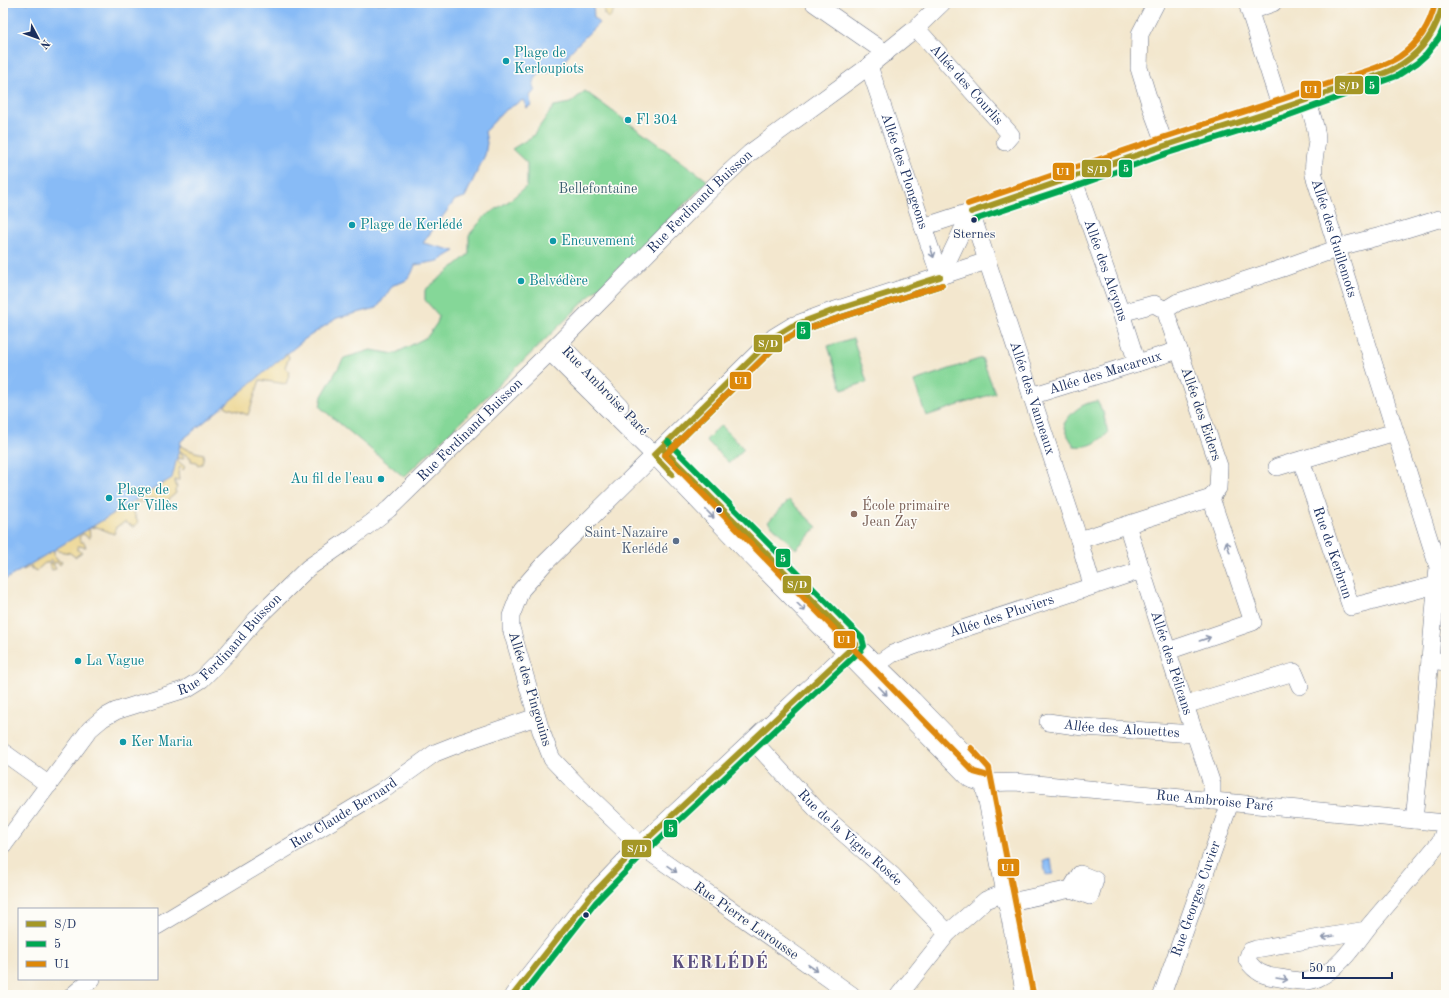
<svg xmlns="http://www.w3.org/2000/svg" width="1449" height="998" font-family="'Old Standard TT',serif">
<style>
.green{fill:#85d798;stroke:#50837b}
.sand{fill:#eeda9e;stroke:#84847e}
.water{fill:#88bbf6;stroke:#5275aa}
.lines{fill:none;stroke-linecap:round;stroke-linejoin:round}
.minor-casing{stroke:#676f85;stroke-width:18}
.minor{stroke:#fff;stroke-width:17}
.bus-1-casing{stroke:#fdfcf7;stroke-width:9}
.bus-2-casing{stroke:#fdfcf7;stroke-width:9}
.bus-3-casing{stroke:#fdfcf7;stroke-width:9}
.bus-1{stroke:#a49726;stroke-width:6}
.bus-2{stroke:#00a651;stroke-width:6}
.bus-3{stroke:#dd8809;stroke-width:6}
.oneway{stroke:#8d97ae}
.culture-dot{fill:#0f9aa8;stroke:#fdfcf7;stroke-width:1.5}
.bus-dot{fill:#1b2f5e;stroke:#fdfcf7;stroke-width:1.5}
.education-dot{fill:#8d6e63;stroke:#fdfcf7;stroke-width:1.5}
.service-dot{fill:#5c6f8a;stroke:#fdfcf7;stroke-width:1.5}
.labels{text-anchor:middle;dominant-baseline:central;stroke-width:3;stroke-linejoin:round;paint-order:stroke}
.bus-label{font-size:13px;fill:#1b2f5e;stroke:#fdfcf7}
.culture-label{font-size:14px;fill:#0d838f;stroke:#fdfcf7;text-anchor:start}
.street-label{font-size:14px;fill:#1b2f5e;stroke:#fdfcf7}
.park-label{font-size:14px;fill:#3b616f;stroke:#fdfcf7}
.education-label{font-size:14px;fill:#785e54;stroke:#fdfcf7;text-anchor:start}
.service-label{font-size:14px;fill:#4e5e75;stroke:#fdfcf7;text-anchor:end}
.district-label{font-size:18px;font-weight:bold;letter-spacing:1px;fill:#5b4f7f;stroke:#fdfcf7}
.line-badge{stroke:#fdfcf7;stroke-width:1.5}
.badge-label{font-size:11px;text-anchor:middle;font-weight:bold;fill:#fff}
</style>
<rect width="100%" height="100%" fill="#fdfcf7"/>
<filter id="ink" filterUnits="userSpaceOnUse"><feTurbulence type="fractalNoise" baseFrequency=".025" numOctaves="2"/><feDisplacementMap in="SourceGraphic" scale="8" xChannelSelector="R" yChannelSelector="G"/><feConvolveMatrix kernelMatrix="1 2 1 2 8 2 1 2 1" color-interpolation-filters="sRGB"/></filter>
<filter id="wash" filterUnits="userSpaceOnUse"><feTurbulence type="fractalNoise" baseFrequency=".012" numOctaves="4" result="noise"/><feDisplacementMap in="SourceGraphic" scale="16" xChannelSelector="R" yChannelSelector="G"/><feGaussianBlur stdDeviation="0.9" result="paint"/><feColorMatrix in="noise" values="0 0 0 0 0 0 0 0 0 0 0 0 0 0 0 0 0 1.4 0 .05"/><feComposite in="paint" operator="in"/></filter>
<g filter="url(#wash)">
<rect width="100%" height="100%" fill="#f3e7ce"/>
<g class="green">
<polygon points="585,91 708,181 404,477 320,407 322,396 344,358 371,350 394,354 427,337 437,323 439,316 425,300 425,290 469,254 469,235 485,216 509,201 527,186 527,163 512,149 533,136 554,106 570,103"/>
<polygon points="853,338 867,382 842,390 828,346"/>
<polygon points="982,358 995,393 926,416 914,381"/>
<path d="M1097,401L1103,412L1108,433C1096,443 1090,448 1074,446L1068,436L1064,424C1071,412 1082,403 1097,401Z"/>
<polygon points="721,425 744,449 729,463 706,440"/>
<polygon points="789,500 817,527 796,549 768,522"/>
</g>
<g class="sand">
<polygon points="604,3 613,3 615,8 609,19 604,14"/>
<polygon points="287,354 289,357 285,367 290,372 286,384 260,380 248,415 226,407 223,399"/>
<polygon points="178,441 182,447 195,452 204,454 202,464 197,465 197,462 191,461 191,458 179,451 181,455 184,457 183,459 178,458 178,461 185,467 183,470 180,467 178,473 179,480 175,480 175,482 177,488 175,490 176,493 162,505 154,499 135,503 133,511 138,522 134,527 125,522 116,527 114,534 97,527 89,528 90,538 83,534 79,537 81,542 84,542 86,547 78,546 77,550 82,552 75,557 70,553 58,551 56,547 54,548 54,556 58,561 62,562 60,565 57,562 53,564 56,569 52,570 49,564 53,562 51,560 48,563 45,563 36,571 34,569 31,569 32,566 23,570 22,567 3,479"/>
</g>
<g class="water">
<path d="M3,3H593L594,18L599,23L570,52L565,62L550,71L540,73L535,79L533,87L535,90L530,96L531,105L527,108L523,100L504,111L485,131L487,143L485,155L465,197L455,200L423,243L455,251L438,261L415,265C410,279 408,281 393,285L377,308L337,318L305,339L181,441L172,478L3,581Z"/>
<polygon points="1051,859 1053,874 1046,875 1043,861"/>
</g>
</g>
<g filter="url(#ink)">
<g class="lines">
<g class="minor-casing">
<g id="minor">
<polyline points="814,3 886,53"/>
<polyline points="1156,3 1140,34 1139,68 1152,110 1165,145"/>
<polyline points="1247,3 1281,109"/>
<polyline points="1250,11 1273,3"/>
<path id="s1" d="M916,28L1011,135L1005,142"/>
<path id="s2" d="M869,66L940,277"/>
<path id="s3" d="M1307,100C1311,113 1317,127 1317,140C1316,152 1312,163 1314,175L1438,567L1430,660L1414,820"/>
<path id="s4" d="M1073,178L1121,313L1137,363"/>
<path id="s5" d="M971,212L1079,540L1092,585"/>
<path d="M923,227L1073,178L1165,145L1281,109L1394,69C1421,54 1438,34 1443,3"/>
<polyline points="940,277 971,212"/>
<polyline points="1165,310 1178,302 1283,268 1347,245 1400,231 1439,219 1446,220"/>
<polyline points="559,343 620,406"/>
<path id="s6" d="M550,352L654,455L748,553L970,779L982,783L1015,782L1446,823"/>
<path id="s7" d="M1031,396L1179,350"/>
<path id="s8" d="M1301,460L1351,607L1436,585"/>
<polyline points="1277,467 1395,432"/>
<polyline points="711,497 843,632 913,700 981,770 1025,995"/>
<path id="s9" d="M1127,525L1185,705L1212,784V801"/>
<polyline points="1079,540 1211,498 1218,488 1219,466 1165,310 1154,304 1121,313"/>
<polyline points="1168,651 1253,622 1211,498"/>
<polyline points="1430,660 1446,662"/>
<path id="s10" d="M869,673L882,661L892,654L941,636L1142,570"/>
<polyline points="1185,705 1294,672 1300,686"/>
<path id="s11" d="M1048,722L1083,727L1195,734"/>
<path id="s12" d="M753,741L818,811L892,875L948,933"/>
<polyline points="3,752 49,785"/>
<path id="s13" d="M3,846L90,729L103,718L116,711L186,689L202,679L226,655L259,616L308,568L353,537L389,509L559,343L710,190L750,153L869,66L916,28L942,3"/>
<polyline points="1006,903 1071,889 1090,896 1095,880 1080,874 1071,889"/>
<path id="s14" d="M157,926L382,791L435,753L463,742L536,717"/>
<path d="M1366,930L1256,949L1250,951L1247,960C1256,973 1264,976 1280,978C1293,980 1305,984 1318,978C1340,968 1355,944 1369,926C1393,898 1417,870 1440,842L1446,827"/>
<polyline points="73,995 92,979"/>
<polyline points="513,995 590,897 633,852 856,644"/>
<polyline points="852,995 641,846 576,784 552,759 541,731 511,628 511,616 521,590 543,565 774,337 792,326 832,311 987,261"/>
<polyline points="899,995 948,933 986,900 1004,893"/>
<path id="s15" d="M1162,995L1230,803"/>
</g>
</g>
<use href="#minor" class="minor"/>
<g class="bus-1-casing">
<g id="bus-1">
<path d="M971,212C1054,184 1136,154 1220,128C1263,115 1304,101 1346,86C1365,79 1386,75 1402,64C1425,49 1437,29 1443,3"/>
<polyline points="672,474 654,455 774,337 792,326 832,311 940,277"/>
<polyline points="513,995 590,897 633,852 856,644 662,448"/>
</g>
</g>
<g class="bus-2-casing">
<g id="bus-2">
<polyline points="974,220 1076,186 1168,153 1284,117 1397,76 1417,63 1426,55 1439,38 1446,23"/>
<polyline points="678,468 665,455 779,343 796,333 835,319 942,285"/>
<polyline points="523,995 596,902 639,858 861,650 864,646 862,638 668,442"/>
</g>
</g>
<g class="bus-3-casing">
<g id="bus-3">
<path d="M968,204C1053,176 1136,145 1221,119C1263,106 1304,92 1345,78C1363,72 1383,67 1399,57C1418,44 1430,26 1435,3"/>
<polyline points="942,285 835,319 796,333 779,343 665,455 754,547 974,772 985,775"/>
<polyline points="971,748 989,768 1033,993"/>
</g>
</g>
<use href="#bus-1" class="bus-1"/>
<use href="#bus-2" class="bus-2"/>
<use href="#bus-3" class="bus-3"/>
</g>
<defs><path id="oneway-shaft" d="M-6 0H5M1.5-3L5.5 0L1.5 3" fill="none" stroke-width="1.6" stroke-linecap="round" stroke-linejoin="round"/></defs>
<g class="oneway">
<use href="#oneway-shaft" transform="translate(932 252) rotate(72)"/>
<use href="#oneway-shaft" transform="translate(710 514) rotate(46)"/>
<use href="#oneway-shaft" transform="translate(1228 547) rotate(-109)"/>
<use href="#oneway-shaft" transform="translate(801 607) rotate(45)"/>
<use href="#oneway-shaft" transform="translate(1205 639) rotate(-19)"/>
<use href="#oneway-shaft" transform="translate(883 691) rotate(46)"/>
<use href="#oneway-shaft" transform="translate(672 869) rotate(35)"/>
<use href="#oneway-shaft" transform="translate(1328 937) rotate(170)"/>
<use href="#oneway-shaft" transform="translate(813 968) rotate(35)"/>
<use href="#oneway-shaft" transform="translate(1282 979) rotate(9)"/>
</g>
</g>
<g class="culture-dot">
<circle cx="506" cy="61" r="4"/>
<circle cx="628" cy="120" r="4"/>
<circle cx="352" cy="225" r="4"/>
<circle cx="553" cy="241" r="4"/>
<circle cx="521" cy="281" r="4"/>
<circle cx="381" cy="479" r="4"/>
<circle cx="109" cy="498" r="4"/>
<circle cx="78" cy="661" r="4"/>
<circle cx="123" cy="742" r="4"/>
</g>
<g class="bus-dot">
<circle cx="974" cy="220" r="3.5"/>
<circle cx="719" cy="510" r="3.5"/>
<circle cx="586" cy="915" r="3.5"/>
</g>
<circle class="education-dot" cx="854" cy="514" r="4"/>
<circle class="service-dot" cx="676" cy="541" r="4"/>
<g class="labels">
<g class="bus-label">
<text x="974" y="234">Sternes</text>
</g>
<g class="culture-label">
<text x="514" y="53">Plage de<tspan x="514" dy="16">Kerloupiots</tspan></text>
<text x="636" y="120">Fl 304</text>
<text x="360" y="225">Plage de Kerlédé</text>
<text x="561" y="241">Encuvement</text>
<text x="529" y="281">Belvédère</text>
<text x="373" y="479" text-anchor="end">Au fil de l'eau</text>
<text x="117" y="490">Plage de<tspan x="117" dy="16">Ker Villès</tspan></text>
<text x="86" y="661">La Vague</text>
<text x="131" y="742">Ker Maria</text>
</g>
<g class="street-label">
<text stroke="none"><textPath href="#s1" startOffset="76">Allée des Courlis</textPath></text>
<text stroke="none"><textPath href="#s2" startOffset="111">Allée des Plongeons</textPath></text>
<text stroke="none"><textPath href="#s13" startOffset="961">Rue Ferdinand Buisson</textPath></text>
<text stroke="none"><textPath href="#s3" startOffset="143">Allée des Guillemots</textPath></text>
<text stroke="none"><textPath href="#s4" startOffset="98">Allée des Alcyons</textPath></text>
<text stroke="none"><textPath href="#s7" startOffset="78">Allée des Macareux</textPath></text>
<text transform="translate(605 391) rotate(46)">Rue Ambroise Paré</text>
<text stroke="none"><textPath href="#s5" startOffset="196">Allée des Vanneaux</textPath></text>
<text transform="translate(1201 414) rotate(71)">Allée des Eiders</text>
<text stroke="none"><textPath href="#s13" startOffset="637">Rue Ferdinand Buisson</textPath></text>
<text stroke="none"><textPath href="#s8" startOffset="98">Rue de Kerbrun</textPath></text>
<text stroke="none"><textPath href="#s10" startOffset="146">Allée des Pluviers</textPath></text>
<text stroke="none"><textPath href="#s13" startOffset="313">Rue Ferdinand Buisson</textPath></text>
<text stroke="none"><textPath href="#s9" startOffset="145">Allée des Pélicans</textPath></text>
<text transform="translate(530 689) rotate(73)">Allée des Pingouins</text>
<text stroke="none"><textPath href="#s11" startOffset="74">Allée des Alouettes</textPath></text>
<text stroke="none"><textPath href="#s6" startOffset="845">Rue Ambroise Paré</textPath></text>
<text stroke="none"><textPath href="#s14" startOffset="218">Rue Claude Bernard</textPath></text>
<text stroke="none"><textPath href="#s12" startOffset="137">Rue de la Vigne Rosée</textPath></text>
<text stroke="none"><textPath href="#s15" startOffset="102">Rue Georges Cuvier</textPath></text>
<text transform="translate(746 921) rotate(35)">Rue Pierre Larousse</text>
</g>
<g class="park-label">
<text x="598" y="189">Bellefontaine</text>
</g>
<g class="education-label">
<text x="862" y="506">École primaire<tspan x="862" dy="16">Jean Zay</tspan></text>
</g>
<g class="service-label">
<text x="668" y="533">Saint-Nazaire<tspan x="668" dy="16">Kerlédé</tspan></text>
</g>
<g class="district-label">
<text x="720" y="963">KERLÉDÉ</text>
</g>
</g>
<g class="line-badge">
<rect x="1364" y="75" width="16" height="20" rx="4" fill="#00a651"/>
<rect x="1334" y="75" width="30" height="20" rx="4" fill="#a49726"/>
<rect x="1300" y="80" width="22" height="19" rx="4" fill="#dd8809"/>
<rect x="1118" y="159" width="15" height="19" rx="4" fill="#00a651"/>
<rect x="1081" y="159" width="31" height="19" rx="4" fill="#a49726"/>
<rect x="1052" y="162" width="23" height="19" rx="4" fill="#dd8809"/>
<rect x="796" y="321" width="15" height="19" rx="4" fill="#00a651"/>
<rect x="753" y="334" width="30" height="19" rx="4" fill="#a49726"/>
<rect x="729" y="371" width="23" height="19" rx="4" fill="#dd8809"/>
<rect x="775" y="548" width="16" height="20" rx="4" fill="#00a651"/>
<rect x="782" y="575" width="30" height="19" rx="4" fill="#a49726"/>
<rect x="833" y="630" width="23" height="19" rx="4" fill="#dd8809"/>
<rect x="663" y="819" width="15" height="19" rx="4" fill="#00a651"/>
<rect x="621" y="839" width="31" height="19" rx="4" fill="#a49726"/>
<rect x="997" y="858" width="23" height="19" rx="4" fill="#dd8809"/>
</g>
<g class="badge-label">
<text x="1372" y="89">5</text>
<text x="1349" y="89">S/D</text>
<text x="1311" y="93">U1</text>
<text x="1126" y="172">5</text>
<text x="1097" y="173">S/D</text>
<text x="1063" y="175">U1</text>
<text x="803" y="334">5</text>
<text x="768" y="347">S/D</text>
<text x="741" y="384">U1</text>
<text x="783" y="562">5</text>
<text x="797" y="588">S/D</text>
<text x="844" y="643">U1</text>
<text x="671" y="832">5</text>
<text x="637" y="852">S/D</text>
<text x="1008" y="871">U1</text>
</g>
<rect width="1449" height="998" fill="none" stroke="#fdfcf7" stroke-width="16"/>
<rect x="18" y="908" width="140" height="72" fill="#fdfcf7" stroke="#a3aaba"/>
<rect x="26" y="921" width="20" height="6" fill="#a49726" stroke="#a3aaba"/>
<text x="54" y="928" font-size="12" fill="#1b2f5e">S/D</text>
<rect x="26" y="941" width="20" height="6" fill="#00a651" stroke="#a3aaba"/>
<text x="54" y="948" font-size="12" fill="#1b2f5e">5</text>
<rect x="26" y="961" width="20" height="6" fill="#dd8809" stroke="#a3aaba"/>
<text x="54" y="968" font-size="12" fill="#1b2f5e">U1</text>
<g transform="translate(38 38) rotate(131)" stroke="#fdfcf7" stroke-width="3" paint-order="stroke">
<path d="M0-3L7 15L0 10L-7 15Z" fill="#1b2f5e"/>
<text y="-6" font-size="11" font-weight="bold" text-anchor="middle" fill="#1b2f5e">N</text>
</g>
<path d="M1303 972v6h89v-6" fill="none" stroke="#1b2f5e" stroke-width="2"/>
<text x="1309" y="972" font-size="12" fill="#1b2f5e" stroke="#fdfcf7" stroke-width="3" paint-order="stroke">50 m</text>
</svg>
